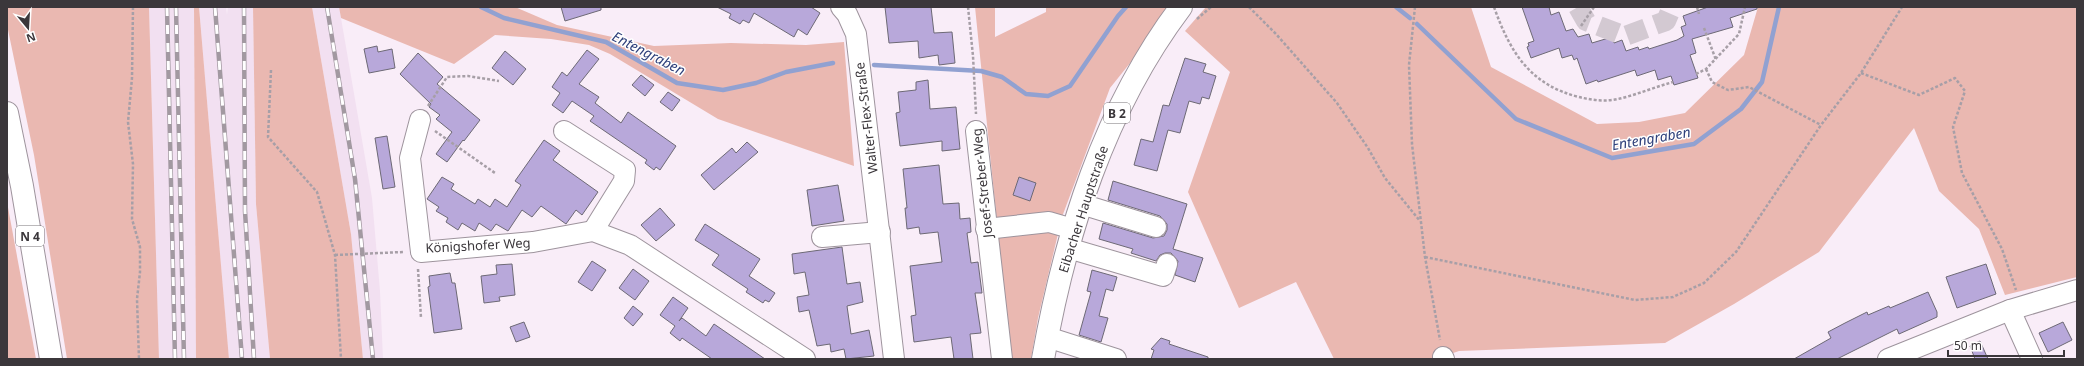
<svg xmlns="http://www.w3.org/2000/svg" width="2084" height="366" font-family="'Noto Sans',sans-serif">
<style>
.built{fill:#f2e0f1}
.green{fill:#eab8b1}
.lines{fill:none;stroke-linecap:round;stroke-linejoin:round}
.stream{stroke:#91a1d1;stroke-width:4.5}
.building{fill:#b8a8da;stroke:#6d6975}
.minor-tunnel{stroke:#d3c9d2;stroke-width:20;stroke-dasharray:20 10;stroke-linecap:butt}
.minor-casing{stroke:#9e949d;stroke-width:22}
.major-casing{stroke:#9e949d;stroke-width:24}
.highway-casing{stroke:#9e949d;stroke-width:24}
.path{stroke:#a79fa7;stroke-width:2.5;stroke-dasharray:3 2;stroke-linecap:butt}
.minor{stroke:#fff;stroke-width:20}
.major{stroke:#fff;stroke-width:22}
.highway{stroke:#fff;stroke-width:22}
.rail-casing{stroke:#a299a1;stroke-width:4.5}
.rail{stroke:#fff;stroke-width:3;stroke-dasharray:9;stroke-linecap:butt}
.labels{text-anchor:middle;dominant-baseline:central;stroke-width:3;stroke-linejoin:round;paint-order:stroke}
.shield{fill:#fff;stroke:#767376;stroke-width:1}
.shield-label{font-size:12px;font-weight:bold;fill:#3b373b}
.street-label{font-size:13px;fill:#3b373b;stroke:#fff}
.water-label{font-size:14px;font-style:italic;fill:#2f407b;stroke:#fff}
</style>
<rect width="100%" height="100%" fill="#f9edf8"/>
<g class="built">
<polygon points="149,7 194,7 196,359 159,359"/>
<polygon points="199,7 226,7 227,15 228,7 253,7 256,204 270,359 229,359"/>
<polygon points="312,7 339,7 341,18 372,198 380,291 383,359 363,359 351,234"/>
</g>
<g class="green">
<polygon points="7,7 149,7 159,359 67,359 34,155 7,25"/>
<polygon points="194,7 199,7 229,359 196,359"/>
<polygon points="253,7 312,7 351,234 363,359 270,359 256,204"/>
<polygon points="339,7 515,7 557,25 654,46 731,43 806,45 844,42 854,166 718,119 610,54 589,45 551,39 495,35 454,64 341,18"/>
<polygon points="975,7 995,7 995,37 1046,12 1046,7 1175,7 1110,88 1062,217 1038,318 1031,359 1011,359"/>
<polygon points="1206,7 1471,7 1491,67 1597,124 1639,122 1685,113 1744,55 1758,7 2077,7 2077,277 2005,295 1979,229 1939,191 1914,128 1819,252 1734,304 1665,343 1459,351 1436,359 1334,359 1296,282 1239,308 1188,192 1230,72 1185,31"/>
<polygon points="7,202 36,359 7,359"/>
</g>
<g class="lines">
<g class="stream">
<polyline points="481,7 504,18 606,42 677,83 723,90 756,83 786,72 833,63"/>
<polyline points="1396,7 1410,18"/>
<polyline points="1417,24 1516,119 1612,158 1694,144 1741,109 1762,82 1779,7"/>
<polyline points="874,65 981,71 1002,77 1026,94 1048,96 1070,86 1118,16 1126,7"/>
</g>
</g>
<g class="building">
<polygon points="561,7 601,7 601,10 565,21"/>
<polygon points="717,7 811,7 820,13 807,35 798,29 794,37 754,13 749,23 743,20 740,24 729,18 731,14"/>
<polygon points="885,7 931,7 934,33 952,32 955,63 939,65 938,55 919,58 918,41 889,43"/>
<polygon points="1522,7 1549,7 1551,15 1559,12 1566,31 1573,29 1578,37 1589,34 1592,43 1612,37 1614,43 1622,40 1626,51 1638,47 1639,50 1648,47 1649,49 1677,40 1684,36 1681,27 1686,25 1683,16 1708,7 1757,7 1757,9 1730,18 1733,27 1692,39 1696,53 1690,55 1698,78 1674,85 1671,76 1658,80 1655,70 1637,76 1635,70 1598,82 1597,80 1586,84 1577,58 1574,60 1572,55 1562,58 1559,48 1531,58 1527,47 1529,46 1528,43 1534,41"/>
<polygon points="377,46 378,52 392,49 395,68 369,73 364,49"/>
<polygon points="587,50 599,59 579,84 599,97 595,103 621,123 628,112 676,146 660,170 656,167 654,170 645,163 647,160 590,121 594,116 572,101 563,113 552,105 560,93 552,87 562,72 567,76"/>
<polygon points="505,51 526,69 513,85 492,68"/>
<polygon points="418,53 443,77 437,84 480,120 464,141 463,140 447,162 436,154 452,132 436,119 440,115 429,107 431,104 400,74"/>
<polygon points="1185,58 1206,64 1203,72 1216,76 1209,99 1202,97 1200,104 1189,101 1180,133 1168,130 1157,171 1134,165 1141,139 1153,142 1163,105 1169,106"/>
<polygon points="641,75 654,85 645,96 632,85"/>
<polygon points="928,80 930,109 956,107 960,149 942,151 942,141 900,146 896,113 900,112 898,92 916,90 916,82"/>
<polygon points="668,92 680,100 672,111 660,102"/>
<polygon points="387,136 395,187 383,189 375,138"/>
<polygon points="544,140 560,151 553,160 598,192 582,215 576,210 566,224 541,206 532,217 522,210 508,231 496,224 491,231 479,223 475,231 462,223 458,230 446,222 448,218 436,211 439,207 427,199 442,177 454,184 451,189 475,204 478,199 490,207 495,199 507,207 521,185 515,181"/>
<polygon points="747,142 758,152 714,190 701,175 732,148 736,153"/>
<polygon points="939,165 943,204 959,203 960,219 970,218 971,232 967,233 971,263 978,262 982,293 975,293 981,333 970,334 973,359 954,359 951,337 914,342 911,316 916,315 910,266 942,262 938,232 920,234 919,227 907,229 905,208 907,208 903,169"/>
<polygon points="1019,177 1036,183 1030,201 1013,195"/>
<polygon points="1113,181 1187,204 1173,249 1203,258 1195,282 1175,275 1178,261 1171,253 1165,253 1160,255 1156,261 1131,253 1133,249 1099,239 1103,223 1153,238 1164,236 1167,230 1167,224 1160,216 1108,200"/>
<polygon points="838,185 844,221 812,226 807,190"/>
<polygon points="660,208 675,225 656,241 641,225"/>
<polygon points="705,224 760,259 749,276 775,293 769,302 765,300 763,303 746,292 748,289 712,265 719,255 695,240"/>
<polygon points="842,247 847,284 860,282 863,302 847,306 851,334 869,330 874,356 846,359 844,349 831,352 830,344 817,346 809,310 799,312 797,297 809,295 805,272 794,274 792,254"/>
<polygon points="592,261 606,270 592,291 578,282"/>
<polygon points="512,264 515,295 499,297 500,301 484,303 481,276 497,274 496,265"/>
<polygon points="1986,264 1996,294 1957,308 1946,277"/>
<polygon points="633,269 649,281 635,300 619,288"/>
<polygon points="1092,270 1117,277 1113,291 1106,289 1099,316 1108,318 1101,342 1079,335 1091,292 1087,291"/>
<polygon points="450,273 452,283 455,283 462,329 434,333 428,287 430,286 429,276"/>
<polygon points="1928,292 1937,312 1937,317 1899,334 1897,329 1837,359 1794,359 1831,338 1828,332 1845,323 1867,312 1868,315 1889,306 1890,308"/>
<polygon points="673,297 688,308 679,321 682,318 706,336 714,324 765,359 712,359 682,338 680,341 670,333 675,326 660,315"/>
<polygon points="633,306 643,314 633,326 624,318"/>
<polygon points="524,322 530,337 516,342 510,327"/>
<polygon points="2063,322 2072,340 2048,352 2039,333"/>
<polygon points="1161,338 1170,341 1169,344 1208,357 1208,359 1151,359 1154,350 1151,349"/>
<polygon points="1980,341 1988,359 1975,359 1970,346"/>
</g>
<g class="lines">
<polyline class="minor-tunnel" points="1578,7 1586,21 1625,36 1666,21 1672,7"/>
<g class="minor-casing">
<g id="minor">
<polyline points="841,7 847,14 856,34 894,359"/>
<polyline points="420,120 410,158 421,252 533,242 593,231 630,245 805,359"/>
<polyline points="564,131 625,170 624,181 593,231"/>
<polyline points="976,131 1002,359"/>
<polyline points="1081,204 1156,227"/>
<polyline points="986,229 1049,222 1073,229"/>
<polyline points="822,237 880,232"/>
<polyline points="1068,248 1163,276 1167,264"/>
<polyline points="2010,310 2032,359"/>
<polyline points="1047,337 1116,359"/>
<polyline points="1443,357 1444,359"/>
<polyline points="1888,359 2010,310 2077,290"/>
</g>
</g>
<g class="major-casing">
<path id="major" d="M1043,359C1065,235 1104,109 1181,7"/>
</g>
<g class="highway-casing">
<polyline id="highway" points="7,113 22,186 51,359"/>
</g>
<g class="path">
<polyline points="133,7 132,78 128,122 133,164 132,219 140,247 140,272 137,299 139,359"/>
<polyline points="968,7 973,56 976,114"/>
<polyline points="1249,7 1276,34 1337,103 1368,148 1385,178 1420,221"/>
<polyline points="1415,7 1409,65 1412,144 1425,257 1440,340"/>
<path d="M1494,7C1510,52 1530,85 1579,97C1591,100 1605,102 1618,99C1636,95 1655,87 1673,82"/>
<polyline points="1697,7 1699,14"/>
<polyline points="1197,19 1211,7"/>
<polyline points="1581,26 1594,7"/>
<polyline points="1704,28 1716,60"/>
<polyline points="1706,69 1712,82 1728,90 1749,87 1821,125"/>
<polyline points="271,70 268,137 317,192 335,255 341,359"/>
<polyline points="1861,73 1919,95 1955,78 1965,91 1953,127 1962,173 2002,249 2016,290"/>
<polyline points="1696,74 1706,69 1739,34 1745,7"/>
<polyline points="428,106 447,77 468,76 499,81"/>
<polyline points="435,131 495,173"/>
<polyline points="335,255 403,252"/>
<polyline points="1425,257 1635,300 1673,297 1704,283 1736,252 1821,125 1861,73 1902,7"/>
<polyline points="418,269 421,318"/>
</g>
<use href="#minor" class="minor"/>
<use href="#major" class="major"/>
<use href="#highway" class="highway"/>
<g class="rail-casing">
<g id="rail">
<polyline points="167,7 175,359"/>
<polyline points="176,7 184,359"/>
<polyline points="215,7 242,359"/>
<polyline points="244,7 245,211 254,359"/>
<polyline points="327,7 355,179 373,359"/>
</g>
</g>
<use href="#rail" class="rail"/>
</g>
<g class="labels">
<g class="shield">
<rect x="1104" y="103" width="26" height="20" rx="3"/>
<rect x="16" y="226" width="28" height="20" rx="3"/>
</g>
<g class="shield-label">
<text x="1117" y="113">B 2</text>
<text x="30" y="236">N 4</text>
</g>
<g class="street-label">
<text transform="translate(866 118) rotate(-97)">Walter-Flex-Straße</text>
<text transform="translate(982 183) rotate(-96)">Josef-Streber-Weg</text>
<text transform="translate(1083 209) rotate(-72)">Eibacher Hauptstraße</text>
<text transform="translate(478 245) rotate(-3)">Königshofer Weg</text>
</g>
<g class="water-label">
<text transform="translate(649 53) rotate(27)">Entengraben</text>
<text transform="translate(1651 138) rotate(-10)">Entengraben</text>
</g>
</g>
<rect width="2084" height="366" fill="none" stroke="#3b373b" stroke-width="16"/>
<g transform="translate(28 28) rotate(162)" stroke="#ffffff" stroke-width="3" paint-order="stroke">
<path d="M0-3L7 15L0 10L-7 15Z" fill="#3b373b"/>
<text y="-6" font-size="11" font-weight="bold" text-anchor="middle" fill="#3b373b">N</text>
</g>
<path d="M1948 350v6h116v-6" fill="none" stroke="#3b373b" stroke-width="2"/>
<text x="1954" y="350" font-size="12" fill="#3b373b" stroke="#ffffff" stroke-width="3" paint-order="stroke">50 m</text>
</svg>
